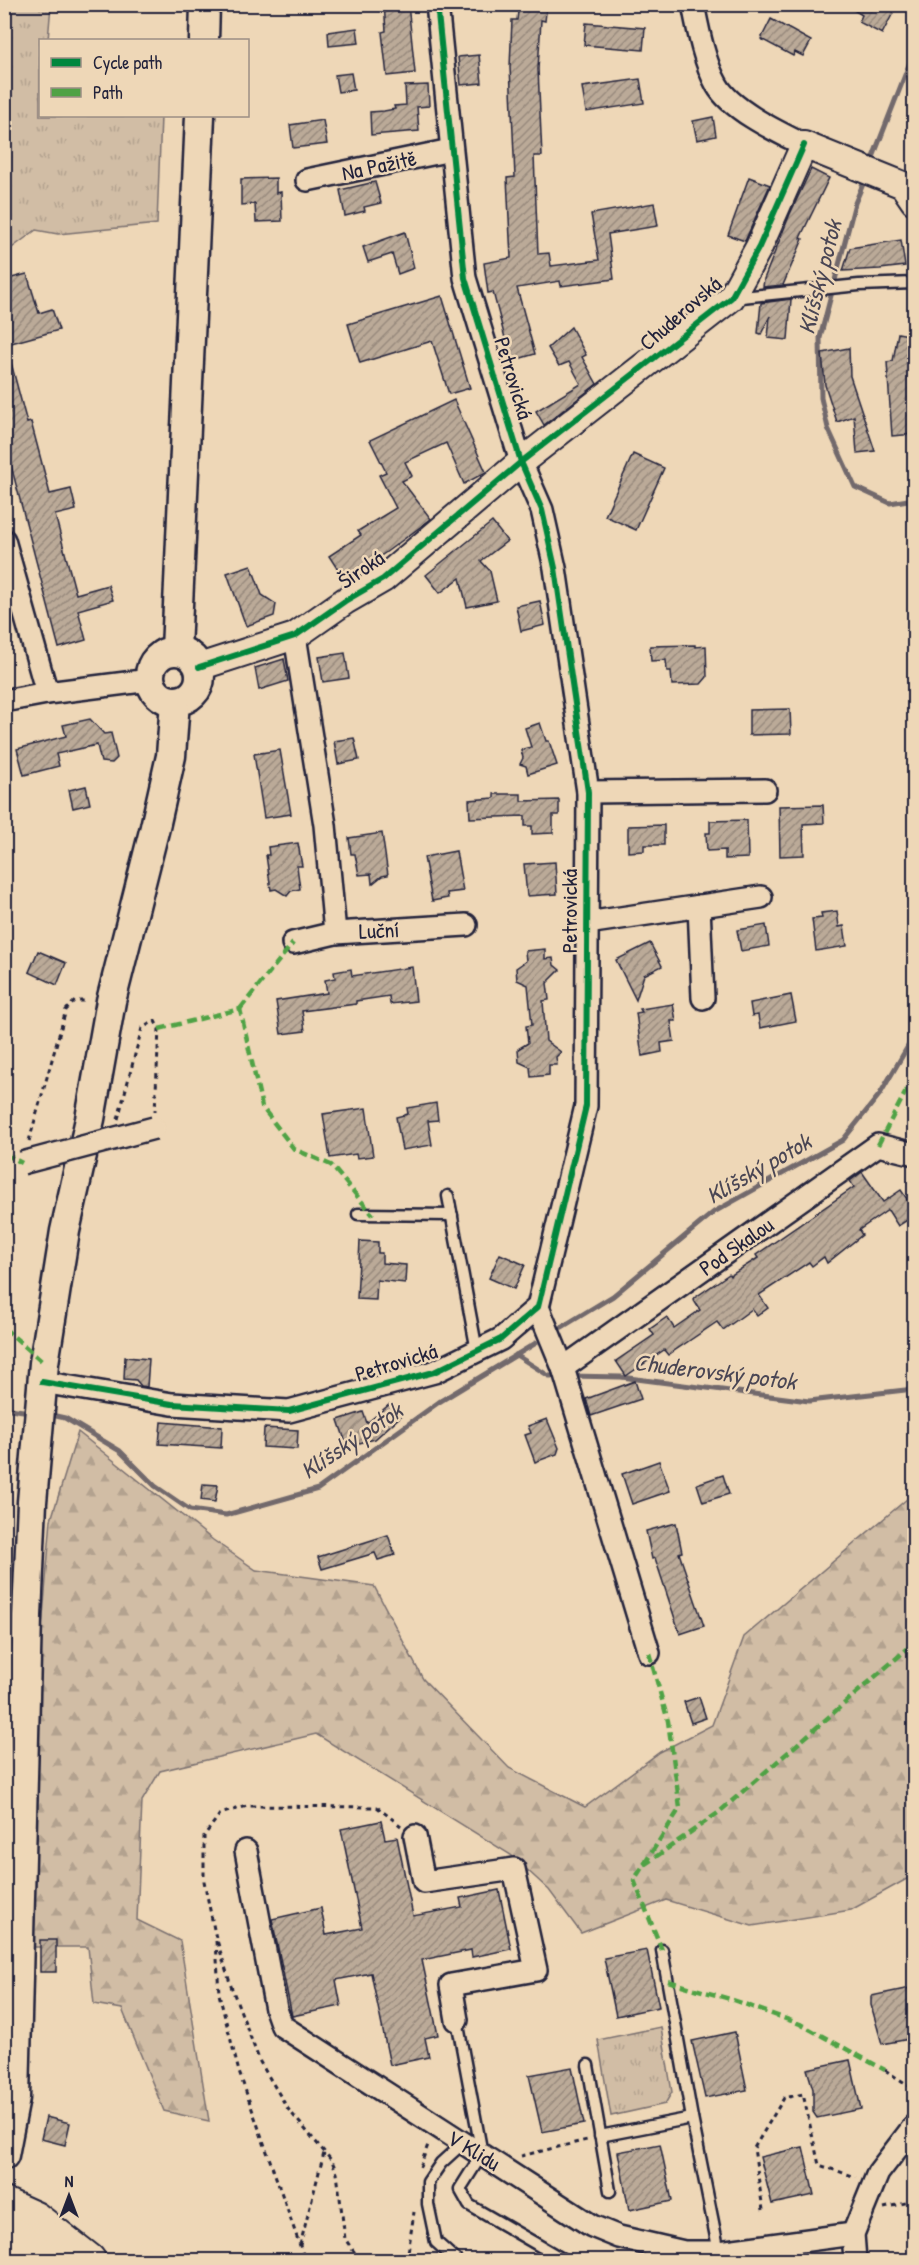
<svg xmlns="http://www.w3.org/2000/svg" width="919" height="2265" font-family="'Patrick Hand',sans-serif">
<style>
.grass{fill:url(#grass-tufts);stroke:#7a7070;stroke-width:1.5}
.forest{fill:url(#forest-firs);stroke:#7a7070;stroke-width:1.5}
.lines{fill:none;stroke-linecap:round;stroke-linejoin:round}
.stream{stroke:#72696c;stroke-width:5}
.building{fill:url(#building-hatch);stroke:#22223b;stroke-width:1.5}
.service-casing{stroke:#22223b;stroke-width:15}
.minor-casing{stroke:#22223b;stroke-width:26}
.tertiary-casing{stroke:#22223b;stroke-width:30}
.secondary-casing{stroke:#22223b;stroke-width:33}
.primary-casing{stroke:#22223b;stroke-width:36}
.path{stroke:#22223b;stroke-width:3;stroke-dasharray:4.5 4.5;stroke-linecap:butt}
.service{stroke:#eed7b7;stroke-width:10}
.minor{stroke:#eed7b7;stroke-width:21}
.tertiary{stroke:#eed7b7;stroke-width:26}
.secondary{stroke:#eed7b7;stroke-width:28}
.primary{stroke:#eed7b7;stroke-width:32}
.minor-bridge-casing{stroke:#22223b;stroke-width:26;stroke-linecap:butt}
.minor-bridge{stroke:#eed7b7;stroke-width:21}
.quiet{stroke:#50a245;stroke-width:4.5;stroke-dasharray:9 4.5;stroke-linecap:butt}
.cycleway-casing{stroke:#eed7b7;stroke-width:10}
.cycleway{stroke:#00873e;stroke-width:6}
.labels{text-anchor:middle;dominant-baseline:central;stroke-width:5;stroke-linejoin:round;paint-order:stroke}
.street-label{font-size:22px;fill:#22223b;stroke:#eed7b7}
.water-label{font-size:24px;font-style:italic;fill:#4a4654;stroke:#eed7b7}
</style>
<defs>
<pattern id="grass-tufts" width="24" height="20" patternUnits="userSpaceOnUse" patternTransform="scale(1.5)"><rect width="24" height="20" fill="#d1bda5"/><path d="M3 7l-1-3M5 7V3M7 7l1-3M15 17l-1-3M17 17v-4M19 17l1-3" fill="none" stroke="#b3a28f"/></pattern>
<pattern id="forest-firs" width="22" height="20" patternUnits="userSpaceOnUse" patternTransform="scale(1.5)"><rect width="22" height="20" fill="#d1bda5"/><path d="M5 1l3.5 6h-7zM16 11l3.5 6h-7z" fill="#b3a28f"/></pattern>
<pattern id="building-hatch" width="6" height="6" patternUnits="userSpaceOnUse" patternTransform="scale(1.5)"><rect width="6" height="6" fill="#bbaa98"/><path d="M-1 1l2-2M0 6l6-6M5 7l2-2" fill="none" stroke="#988a7d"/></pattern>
</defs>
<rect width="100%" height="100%" fill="#eed7b7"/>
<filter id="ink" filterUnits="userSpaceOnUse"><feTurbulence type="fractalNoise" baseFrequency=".0167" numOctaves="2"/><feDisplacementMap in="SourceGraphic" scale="12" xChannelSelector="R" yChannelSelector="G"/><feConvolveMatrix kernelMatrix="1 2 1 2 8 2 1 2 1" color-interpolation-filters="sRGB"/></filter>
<g filter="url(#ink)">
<g class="grass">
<polygon points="5,4 51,5 48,40 40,40 40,116 161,116 157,224 58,234 36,230 5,253"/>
<polygon points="661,2027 672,2092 665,2104 611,2116 598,2040"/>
</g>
<polygon class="forest" points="78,1432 213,1540 256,1570 374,1586 423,1679 509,1768 585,1807 660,1752 712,1725 744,1637 914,1493 914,1755 912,1759 914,1875 851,1910 752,1926 666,1900 581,1933 549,1890 511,1855 316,1734 160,1771 142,1801 137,1920 180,1941 209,2121 164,2111 122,2009 94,2004 88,1947 31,1947 31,1760 51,1520"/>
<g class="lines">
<g class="stream">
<polyline points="870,165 914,52"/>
<polyline points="866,177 855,203 820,338 821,398 828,428 855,487 890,503 914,499"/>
<polyline points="562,1327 613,1296 714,1212 843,1140 880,1094 914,1036"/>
<polyline points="516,1355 549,1376 561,1376"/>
<polyline points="570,1376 621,1377 809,1401 914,1389"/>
<polyline points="4,1408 23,1411"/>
<polyline points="56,1416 65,1418 120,1451 155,1486 190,1510 226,1515 318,1489 439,1402 536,1343"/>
</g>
</g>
<g class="building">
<polygon points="384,4 408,4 415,73 387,76 382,32 386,31"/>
<polygon points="519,4 547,4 545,21 541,20 538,69 542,156 534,156 538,254 549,253 551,266 599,260 591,214 654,203 658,226 608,234 614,279 561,286 560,281 517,288 535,354 511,361 493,292 488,293 484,263 511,258 507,178 515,177 510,67 512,20 517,20"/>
<polygon points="844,4 887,4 895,9 882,34 859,22 862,15"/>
<polygon points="771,19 811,41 803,56 795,52 793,56 761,39"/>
<polygon points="586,23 645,28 643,50 584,45"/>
<polygon points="357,28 359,43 329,46 328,32"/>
<polygon points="479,55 482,83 461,85 458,57"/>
<polygon points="351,73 354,90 338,92 335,75"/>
<polygon points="640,79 644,103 586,112 582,87"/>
<polygon points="428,85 429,106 417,107 419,131 371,135 370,112 384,111 395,109 394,106 406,105 405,86"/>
<polygon points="713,117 716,136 697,140 693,121"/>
<polygon points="323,120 327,144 293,148 290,125"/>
<polygon points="811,169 829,178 800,238 803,239 783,285 763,287 764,279 790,214"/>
<polygon points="749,177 770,185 745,241 728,235"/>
<polygon points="276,178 276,193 281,192 282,221 256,222 255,204 241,205 241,179"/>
<polygon points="375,182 381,203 364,207 365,211 345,216 340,190"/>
<polygon points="405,232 414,268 398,274 392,254 368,262 363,247"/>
<polygon points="901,240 905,266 880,269 843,271 850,248"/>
<polygon points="27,274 39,313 52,309 59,330 4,345 4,280"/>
<polygon points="442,296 470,388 449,394 432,341 360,363 348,324"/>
<polygon points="791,299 788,340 768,338 770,316 761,334 758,333 761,303"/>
<polygon points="571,327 586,355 582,357 597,384 544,425 536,411 581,384 569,362 559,366 548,348"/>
<polygon points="898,333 914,336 910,356 915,434 892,436 887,362 893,361"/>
<polygon points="849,348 850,376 875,451 857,453 854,416 837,422 825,385 822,353"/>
<polygon points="9,355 27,423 31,422 50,494 71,489 76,510 55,515 76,594 108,585 113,600 78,610 86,640 59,648 4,439 4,356"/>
<polygon points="454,400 486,472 464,484 446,443 405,462 412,476 402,481 431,519 385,553 348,578 341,568 338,570 329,556 361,535 358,531 396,508 379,475 386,472 370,440"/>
<polygon points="633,454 664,468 636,530 605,516"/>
<polygon points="492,522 507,541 481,561 490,571 497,601 467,607 460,578 440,593 426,575"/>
<polygon points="251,565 262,595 276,604 274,616 246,626 227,573"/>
<polygon points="540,601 545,625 521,631 516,606"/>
<polygon points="695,645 695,647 706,646 707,677 701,684 672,685 671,671 667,671 666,660 651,661 650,646"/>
<polygon points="345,653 349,678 323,682 319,657"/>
<polygon points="284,659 288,681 259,690 255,668"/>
<polygon points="790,709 791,734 749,735 749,710"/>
<polygon points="90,719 104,734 111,733 117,758 112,763 101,762 97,745 56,754 59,766 24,775 17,749 66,736 63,725"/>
<polygon points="540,723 546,741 549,741 557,765 528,774 526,766 520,764 523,758 521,750 531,747 525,728"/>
<polygon points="354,738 359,760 338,764 334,741"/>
<polygon points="280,750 291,814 264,818 254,754"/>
<polygon points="86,786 90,804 73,808 69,790"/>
<polygon points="494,794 521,794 521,801 559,800 559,815 553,815 553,833 532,834 532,826 525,826 525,816 470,818 469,800 494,798"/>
<polygon points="823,805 824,823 803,824 804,855 780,856 779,806"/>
<polygon points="747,820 748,858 725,859 725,850 707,851 706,833 710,833 710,821"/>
<polygon points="664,825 664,845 644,845 644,851 628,852 628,826"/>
<polygon points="382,833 388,875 382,876 372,884 371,874 359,875 355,854 351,854 349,838"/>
<polygon points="298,843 302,866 297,866 300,889 291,891 287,896 276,889 271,890 266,855 269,855 268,847"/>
<polygon points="456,851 463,891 447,893 448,898 432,901 424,857"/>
<polygon points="555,862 557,894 527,896 524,864"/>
<polygon points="837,911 839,927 844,926 847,946 816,951 812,919 822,918 821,913"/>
<polygon points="766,925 769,946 741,951 737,930"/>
<polygon points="650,943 662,966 644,975 636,1000 616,960"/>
<polygon points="545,949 545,959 553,958 554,965 560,970 547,983 549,1000 543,1001 546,1041 561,1052 556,1057 557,1065 549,1065 549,1075 531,1077 530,1067 519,1062 518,1049 528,1043 526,1026 532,1025 528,985 517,980 516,968 526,961 525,951"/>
<polygon points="38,951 66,963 57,985 29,972"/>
<polygon points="412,967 416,1001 390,1004 389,996 356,1001 356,1004 302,1011 305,1031 281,1034 276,1001 327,993 325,980 335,978 334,972 351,969 352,976"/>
<polygon points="791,995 796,1021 760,1028 758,1015 752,1016 750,1003"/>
<polygon points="673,1004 676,1021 671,1021 674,1041 661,1043 662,1052 642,1056 636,1013 642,1012 640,1009"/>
<polygon points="436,1103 438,1120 428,1121 432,1145 402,1150 396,1117 408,1114 407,1108"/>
<polygon points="366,1108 373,1156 357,1158 356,1154 330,1158 323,1114"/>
<polygon points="862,1172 883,1202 901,1190 915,1211 915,1215 898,1226 888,1210 859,1230 862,1235 827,1263 824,1257 812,1266 809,1262 759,1295 768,1308 757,1316 752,1309 723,1330 717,1322 668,1355 664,1350 626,1376 616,1361 654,1335 650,1329 667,1317 674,1328 700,1310 693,1299 729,1274 730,1276 758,1258 756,1255 854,1187 850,1181"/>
<polygon points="360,1241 378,1242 378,1253 382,1253 382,1263 406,1265 405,1283 377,1280 376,1300 357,1299"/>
<polygon points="500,1254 525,1265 514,1289 489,1278"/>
<polygon points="125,1357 149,1359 147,1387 141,1386 136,1380 124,1379"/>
<polygon points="635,1381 641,1399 591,1416 586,1399"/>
<polygon points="390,1404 401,1416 375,1439 347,1446 338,1420 363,1412 367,1423"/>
<polygon points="547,1419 559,1448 557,1454 535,1462 525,1435 531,1433 528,1426"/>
<polygon points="161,1422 222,1427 221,1448 159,1444"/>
<polygon points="264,1428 298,1430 297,1449 263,1447"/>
<polygon points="659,1461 670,1491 632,1504 622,1474"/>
<polygon points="723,1475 729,1494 703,1502 697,1484"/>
<polygon points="203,1484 218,1485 215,1502 201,1500"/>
<polygon points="676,1523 682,1552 679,1553 704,1626 680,1634 655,1558 652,1559 646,1531"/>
<polygon points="388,1535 395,1555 378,1560 375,1553 322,1569 318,1557"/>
<polygon points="699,1697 706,1718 691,1723 684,1702"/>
<polygon points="381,1821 385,1839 397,1837 413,1916 462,1907 460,1898 499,1890 511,1949 472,1957 471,1950 422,1960 438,2035 425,2038 429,2057 390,2065 371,1973 336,1980 341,2006 292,2016 272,1919 321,1908 326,1935 362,1928 341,1829"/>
<rect x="40" y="1940" width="16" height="32"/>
<polygon points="647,1950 659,2007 616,2016 604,1958"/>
<polygon points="915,1987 915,2038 882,2044 871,2005 871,1996"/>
<polygon points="735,2032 747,2090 705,2098 692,2041"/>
<polygon points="850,2060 861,2109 817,2118 813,2112 813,2089 807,2069"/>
<polygon points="572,2067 584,2124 542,2132 529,2075"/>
<polygon points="46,2117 70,2123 65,2145 41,2139"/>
<polygon points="660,2144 672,2201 629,2210 618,2152"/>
<polygon points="803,2147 814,2195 772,2204 760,2157"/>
</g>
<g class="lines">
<g class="service-casing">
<g id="service">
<polyline points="732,298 859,285 914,283"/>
<polyline points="448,1196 477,1351"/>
<polyline points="358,1214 452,1215"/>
<polyline points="662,1950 692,2118 719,2252"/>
<polyline points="457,2020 482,2154 460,2189 469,2205 564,2260"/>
<polyline points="588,2065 610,2191"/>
<polyline points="600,2136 692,2118"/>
<polyline points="456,2260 436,2242 428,2204 428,2182 441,2163 463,2143"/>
</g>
</g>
<g class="minor-casing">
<g id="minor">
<path d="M693,4C698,29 704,62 717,85C731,110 778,132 804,145"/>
<polyline points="307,180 451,150"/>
<polyline points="4,540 47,693"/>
<polyline points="295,636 325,825 335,933"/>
<polyline points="4,701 47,693 150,680"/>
<polyline points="588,792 765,790"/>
<polyline points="699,906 703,998"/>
<polyline points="587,923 761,897"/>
<polyline points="293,943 335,933 466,925"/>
<polyline points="538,1307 563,1368 649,1653"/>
<polyline points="563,1368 878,1145 914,1154"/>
<polyline points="42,1382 172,1404 289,1411 434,1372 501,1339 538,1307 586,1106 588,792 555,568 542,510 521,462 465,278 437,4"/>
<polyline points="415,1836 424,1882 514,1869 536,1970 451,1985 457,2020"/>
<polyline points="246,1851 276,2009 282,2026 592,2226 619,2237 684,2252 719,2252 853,2234"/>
<polyline points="855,2260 853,2234 878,2173 914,2126"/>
</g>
</g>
<g class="tertiary-casing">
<polyline id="tertiary" points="199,667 295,636 345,601 383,579 521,462 731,298 759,247 804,145 903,185 914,201"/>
</g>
<g class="secondary-casing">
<g id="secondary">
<polyline points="204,40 205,4"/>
<polyline points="176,650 200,116"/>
<circle cx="175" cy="676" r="25"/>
<polyline points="4,2155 15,2098 27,1616 32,1502 44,1363 65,1231 90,1119 111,1001 155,827 171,756 175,701"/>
</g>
</g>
<g class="primary-casing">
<g id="primary">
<polyline points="4,2204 35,2218 89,2260"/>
<polyline points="4,2229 16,2235 48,2260"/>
</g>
</g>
<g class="path">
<polyline points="118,1119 142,1028 155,1021 159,1029 155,1111"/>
<polyline points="29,1141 66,1010 75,1001 87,1001"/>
<polyline points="216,1941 219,1994 239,2072 305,2260"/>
<polyline points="885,2070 914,2089"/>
<polyline points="521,2156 587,2140"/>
<polyline points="420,2167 429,2142"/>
<polyline points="884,2208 914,2201"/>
<polyline points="763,2210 754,2148 784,2098 803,2094 819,2165 856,2177"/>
<polyline points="300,2245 324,2153"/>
<polyline points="360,2260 345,2239 337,2173 332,2161 288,2109 260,2062 231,1986 215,1934 204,1881 204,1836 220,1814 247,1806 377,1807 401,1826"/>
<polyline points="407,2260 414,2212"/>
</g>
<use href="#service" class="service"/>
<use href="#minor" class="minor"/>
<use href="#tertiary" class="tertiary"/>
<use href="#secondary" class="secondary"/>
<use href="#primary" class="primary"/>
<g class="minor-bridge-casing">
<polyline id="minor-bridge" points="22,1163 154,1128"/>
</g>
<use href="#minor-bridge" class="minor-bridge"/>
<g class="quiet">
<polyline points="240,1009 293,943"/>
<polyline points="159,1029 240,1009 262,1107 294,1149 331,1165 373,1215"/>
<polyline points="878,1145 914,1076"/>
<polyline points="4,1157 11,1157 22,1163"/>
<polyline points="4,1328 44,1363"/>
<polyline points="649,1653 668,1721 680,1808 634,1880 662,1950"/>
<polyline points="644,1865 718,1813 914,1643"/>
<polyline points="668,1981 733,2000 800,2024 885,2070"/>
<polyline points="717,2260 719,2252"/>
</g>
<g class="cycleway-casing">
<g id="cycleway">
<polyline points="199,667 295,636 345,601 383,579 521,462 731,298 759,247 804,145"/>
<polyline points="42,1382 172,1404 289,1411 434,1372 501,1339 538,1307 586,1106 588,792 555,568 542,510 521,462 465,278 437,4"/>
</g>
</g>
<use href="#cycleway" class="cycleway"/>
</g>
</g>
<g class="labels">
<g class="street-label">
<text transform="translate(379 165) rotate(-12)">Na Pažitě</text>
<text transform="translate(680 313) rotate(-41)">Chuderovská</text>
<text transform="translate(514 378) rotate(73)">Petrovická</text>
<text transform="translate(361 569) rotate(-34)">Široká</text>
<text transform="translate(569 911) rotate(-90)">Petrovická</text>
<text transform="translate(379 930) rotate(-3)">Luční</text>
<text transform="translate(736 1246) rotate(-35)">Pod Skalou</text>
<text transform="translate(396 1362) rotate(-17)">Petrovická</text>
<text transform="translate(474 2150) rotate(31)">V Klidu</text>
</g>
<g class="water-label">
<text transform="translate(819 277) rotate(-76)">Klíšský potok</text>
<text transform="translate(758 1168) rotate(-30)">Klíšský potok</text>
<text transform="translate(715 1371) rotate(7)">Chuderovský potok</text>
<text transform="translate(351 1440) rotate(-34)">Klíšský potok</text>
</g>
</g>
<rect width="919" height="2265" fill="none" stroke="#eed7b7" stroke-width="24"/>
<rect x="12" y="12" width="895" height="2241" fill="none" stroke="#22223b" stroke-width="2" filter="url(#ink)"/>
<rect x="39" y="39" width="210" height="78" fill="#eed7b7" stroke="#9c8f85" stroke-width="1.5"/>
<rect x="51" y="58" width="30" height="9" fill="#00873e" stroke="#9c8f85" stroke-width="1.5"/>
<text x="93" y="69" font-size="18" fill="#22223b">Cycle path</text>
<rect x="51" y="88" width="30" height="9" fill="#50a245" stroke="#9c8f85" stroke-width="1.5"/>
<text x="93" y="99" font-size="18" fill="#22223b">Path</text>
<g transform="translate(69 2196)" stroke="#eed7b7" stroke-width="4.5" paint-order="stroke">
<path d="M0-4.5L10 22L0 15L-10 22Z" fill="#22223b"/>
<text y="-9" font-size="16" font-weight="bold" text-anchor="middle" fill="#22223b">N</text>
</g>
</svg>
